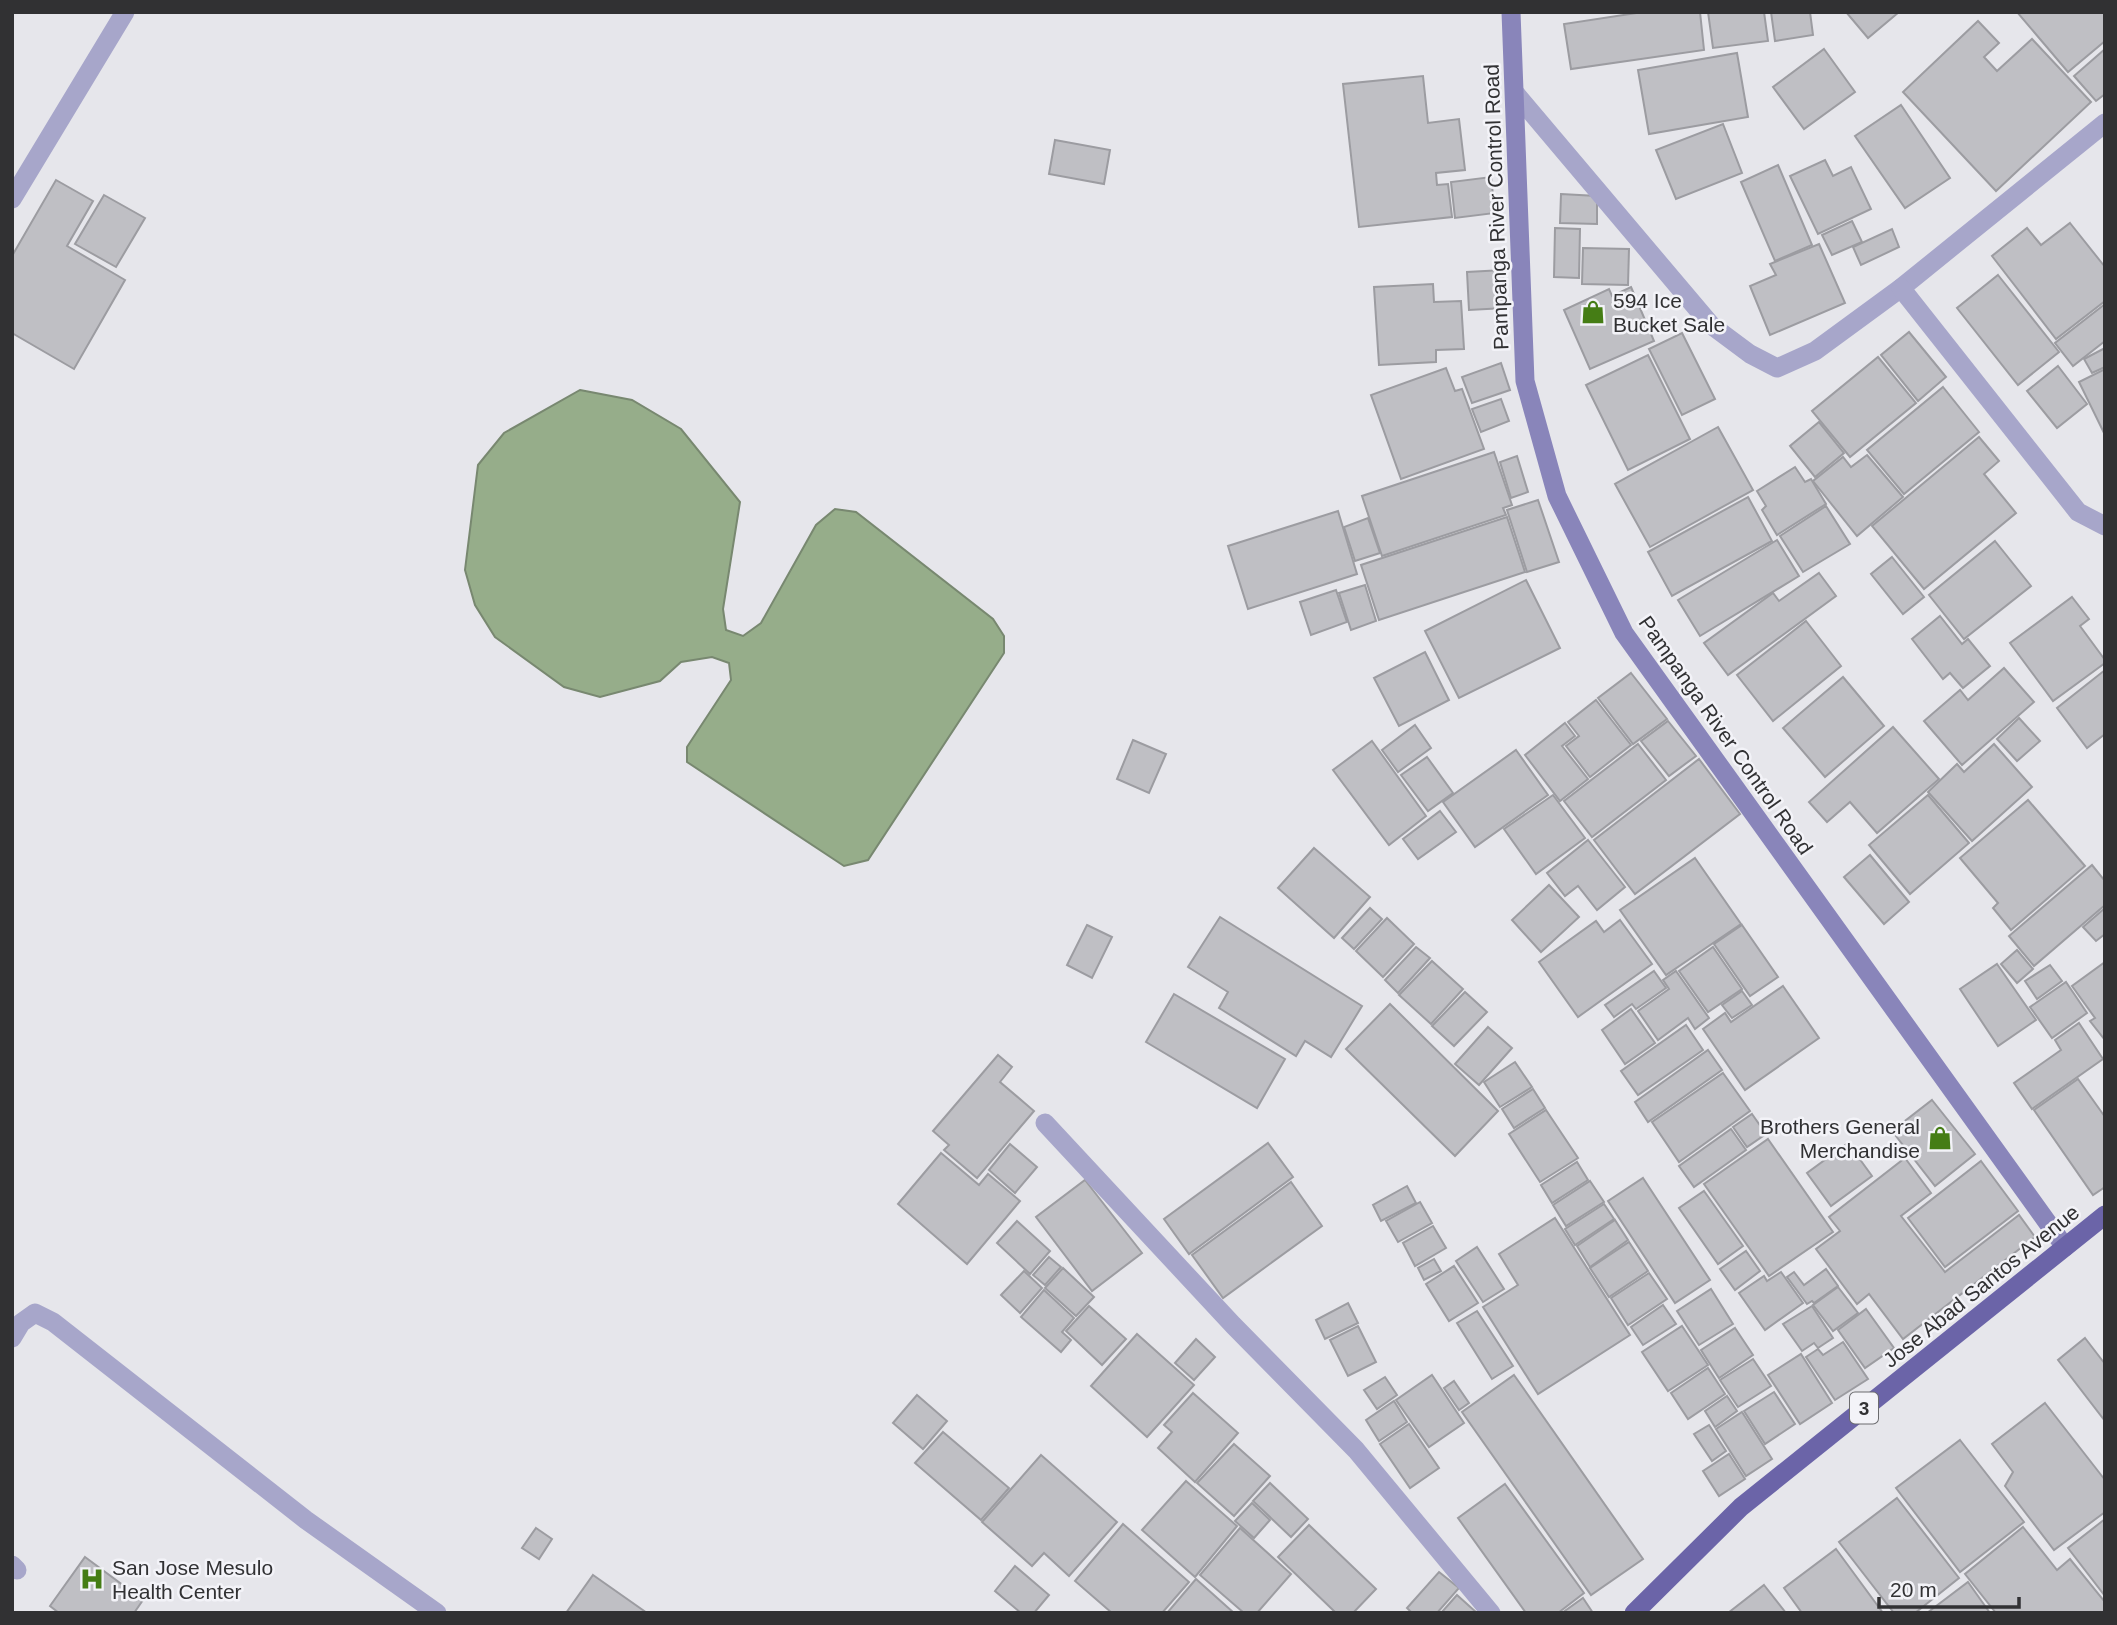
<svg xmlns="http://www.w3.org/2000/svg" width="2117" height="1625" font-family="Arial,sans-serif">
<style>
.water{fill:#96ad8a;stroke:#788870;stroke-width:2}
.building{fill:#bfbfc4;stroke:#9c9ca1;stroke-width:2}
.lines{fill:none;stroke-linecap:round;stroke-linejoin:round}
.minor{stroke:#a7a6ca;stroke-width:19}
.secondary{stroke:#8985ba;stroke-width:19}
.trunk{stroke:#6b64a8;stroke-width:19}
.labels{text-anchor:middle;dominant-baseline:central;stroke-width:5;stroke-linejoin:round;paint-order:stroke}
.shield{fill:#f3f3f8;stroke:#6b6b6e;stroke-width:2}
.shield-label{font-size:19px;font-weight:bold;fill:#313133}
.street-label{font-size:21px;fill:#313133;stroke:#f3f3f8}
.poi-label{font-size:21px;fill:#313133;stroke:#f3f3f8;text-anchor:start}
</style>
<rect width="100%" height="100%" fill="#e6e6eb"/>
<polygon class="water" points="580,390 632,400 681,429 740,502 723,609 726,630 743,636 761,623 816,525 835,509 856,512 993,619 1004,636 1004,653 868,860 844,866 687,762 687,747 731,680 729,663 712,657 681,662 660,681 600,697 564,687 495,637 475,605 465,570 478,465 504,433"/>
<g class="building">
<polygon points="1643,12 1700,12 1704,50 1571,69 1564,24"/>
<polygon points="1708,12 1764,12 1768,41 1713,48"/>
<polygon points="1771,12 1810,12 1813,35 1775,41"/>
<polygon points="1846,12 1899,12 1868,38"/>
<polygon points="2017,12 2105,12 2105,41 2068,72"/>
<polygon points="1978,21 1999,43 1984,57 1997,71 2032,39 2091,102 1996,191 1903,92"/>
<polygon points="1824,49 1855,92 1804,129 1773,87"/>
<polygon points="2105,49 2105,94 2096,101 2074,76"/>
<polygon points="1737,53 1748,117 1649,134 1638,70"/>
<polygon points="1423,76 1428,123 1459,119 1465,170 1436,173 1437,185 1448,184 1452,217 1359,227 1343,84"/>
<polygon points="1901,105 1950,178 1905,208 1855,136"/>
<polygon points="1723,124 1742,173 1676,199 1656,150"/>
<polygon points="1055,140 1110,150 1104,184 1049,174"/>
<polygon points="1825,160 1833,176 1851,167 1871,209 1818,234 1790,176"/>
<polygon points="1778,165 1812,245 1775,261 1741,182"/>
<polygon points="1491,177 1495,213 1455,218 1451,182"/>
<polygon points="56,180 93,201 67,246 125,280 74,369 12,333 12,256"/>
<polygon points="1561,194 1597,196 1597,224 1560,223"/>
<polygon points="104,195 145,218 116,267 75,244"/>
<polygon points="1852,221 1862,242 1832,255 1822,235"/>
<polygon points="2070,223 2105,267 2105,301 2056,339 1992,256 2027,228 2041,245"/>
<polygon points="1555,228 1580,229 1579,278 1554,277"/>
<polygon points="1892,229 1899,247 1861,265 1853,247"/>
<polygon points="1819,244 1845,303 1770,335 1750,286 1776,275 1770,264"/>
<polygon points="1583,248 1629,249 1628,285 1582,284"/>
<polygon points="1503,270 1505,308 1469,310 1467,272"/>
<polygon points="1998,275 2059,352 2018,385 1957,308"/>
<polygon points="1433,284 1434,302 1461,301 1464,349 1436,350 1436,362 1379,365 1374,287"/>
<polygon points="1631,287 1654,341 1590,369 1564,310 1609,289 1612,296"/>
<polygon points="2105,304 2105,341 2073,366 2055,343"/>
<polygon points="1909,332 1946,377 1918,401 1881,355"/>
<polygon points="1682,333 1715,399 1682,415 1649,349"/>
<polygon points="2105,348 2105,367 2092,373 2084,359"/>
<polygon points="1648,355 1690,439 1628,470 1586,385"/>
<polygon points="1878,357 1916,403 1850,457 1812,411"/>
<polygon points="1501,363 1510,390 1472,403 1462,377"/>
<polygon points="2058,366 2087,404 2057,428 2027,391"/>
<polygon points="1446,368 1455,391 1462,389 1484,449 1401,479 1371,395"/>
<polygon points="2105,369 2105,435 2079,382"/>
<polygon points="1943,387 1979,432 1904,494 1867,450"/>
<polygon points="1501,399 1509,421 1481,432 1472,409"/>
<polygon points="1819,422 1844,453 1815,477 1790,446"/>
<polygon points="1718,427 1753,490 1650,547 1615,484"/>
<polygon points="1979,437 1999,461 1984,474 2016,513 1924,589 1872,526"/>
<polygon points="1494,452 1512,505 1503,508 1506,515 1382,556 1362,496"/>
<polygon points="1867,455 1903,497 1857,536 1813,481 1843,457 1851,467"/>
<polygon points="1517,456 1528,492 1511,498 1500,462"/>
<polygon points="1795,467 1805,482 1811,479 1826,504 1777,535 1762,510 1766,506 1757,491"/>
<polygon points="1748,497 1772,541 1672,596 1648,552"/>
<polygon points="1538,500 1559,562 1527,572 1507,510"/>
<polygon points="1826,506 1850,544 1803,572 1780,536"/>
<polygon points="1338,511 1357,574 1248,609 1228,546"/>
<polygon points="1507,517 1525,572 1379,620 1361,565"/>
<polygon points="1368,518 1380,553 1355,561 1344,527"/>
<polygon points="1777,540 1799,576 1700,636 1678,600"/>
<polygon points="1995,541 2031,586 1964,639 1929,595"/>
<polygon points="1892,557 1924,597 1903,614 1871,574"/>
<polygon points="1819,573 1836,596 1728,675 1704,643 1773,593 1779,601"/>
<polygon points="1526,580 1560,648 1459,698 1425,631"/>
<polygon points="1365,585 1376,621 1351,630 1339,593"/>
<polygon points="1336,590 1347,622 1311,635 1300,602"/>
<polygon points="2072,597 2089,619 2080,626 2105,660 2105,663 2053,701 2010,643"/>
<polygon points="1940,616 1962,644 1968,639 1990,666 1963,688 1950,673 1943,679 1912,639"/>
<polygon points="1806,621 1841,666 1773,721 1737,675"/>
<polygon points="1425,652 1449,700 1399,726 1374,678"/>
<polygon points="2004,668 2034,702 1962,765 1924,721 1960,690 1968,700"/>
<polygon points="2105,670 2105,734 2087,748 2057,708"/>
<polygon points="1631,673 1667,719 1633,744 1598,698"/>
<polygon points="1843,677 1884,726 1825,777 1783,728"/>
<polygon points="1596,700 1631,745 1590,777 1566,746 1579,736 1568,722"/>
<polygon points="2019,718 2040,741 2017,761 1997,739"/>
<polygon points="1668,721 1696,756 1669,776 1641,741"/>
<polygon points="1565,723 1575,736 1562,746 1588,779 1560,801 1525,755"/>
<polygon points="1415,725 1431,748 1398,772 1382,750"/>
<polygon points="1893,727 1939,779 1877,833 1850,802 1827,822 1809,802"/>
<polygon points="1133,740 1166,754 1149,793 1117,779"/>
<polygon points="1372,741 1426,816 1389,845 1333,770"/>
<polygon points="1638,744 1666,780 1592,837 1564,801"/>
<polygon points="1994,744 2032,787 1972,841 1928,792 1957,764 1964,772"/>
<polygon points="1516,750 1548,795 1475,847 1443,802"/>
<polygon points="1427,757 1453,793 1428,811 1401,775"/>
<polygon points="1699,759 1740,814 1635,894 1594,840"/>
<polygon points="1553,795 1585,838 1536,874 1504,829"/>
<polygon points="1928,795 1969,843 1910,894 1869,845"/>
<polygon points="2028,800 2085,866 2011,930 1993,908 1998,903 1960,858"/>
<polygon points="1440,811 1456,832 1418,859 1403,839"/>
<polygon points="1588,840 1625,887 1597,910 1578,886 1565,896 1547,873"/>
<polygon points="1314,848 1370,897 1334,938 1278,888"/>
<polygon points="1870,855 1909,902 1884,924 1844,877"/>
<polygon points="1695,858 1741,924 1666,975 1620,910"/>
<polygon points="2092,865 2105,881 2105,905 2034,966 2009,936"/>
<polygon points="1549,885 1579,917 1541,952 1512,920"/>
<polygon points="1370,908 1382,919 1354,949 1342,938"/>
<polygon points="2105,908 2105,934 2096,941 2083,927"/>
<polygon points="1220,917 1362,1006 1331,1057 1305,1041 1296,1056 1219,1008 1228,992 1188,967"/>
<polygon points="1387,918 1414,944 1383,977 1356,951"/>
<polygon points="1620,920 1652,964 1578,1017 1539,962 1596,921 1604,932"/>
<polygon points="1087,925 1112,937 1092,978 1067,965"/>
<polygon points="1742,925 1778,977 1750,996 1714,944"/>
<polygon points="1416,947 1430,958 1398,993 1385,980"/>
<polygon points="1713,947 1742,989 1708,1012 1679,971"/>
<polygon points="2017,950 2033,969 2017,983 2001,964"/>
<polygon points="1432,961 1463,989 1431,1024 1399,995"/>
<polygon points="2105,962 2105,1040 2090,1021 2095,1018 2072,986"/>
<polygon points="1997,964 2036,1020 1998,1046 1960,989"/>
<polygon points="2050,965 2062,981 2037,999 2025,981"/>
<polygon points="1654,971 1666,988 1636,1009 1632,1004 1614,1017 1605,1005"/>
<polygon points="1676,971 1709,1018 1695,1029 1688,1018 1658,1040 1638,1011 1669,989 1663,980"/>
<polygon points="2066,982 2087,1013 2052,1038 2030,1007"/>
<polygon points="1783,986 1819,1038 1745,1090 1703,1029 1725,1013 1731,1022"/>
<polygon points="1742,991 1752,1005 1732,1018 1722,1005"/>
<polygon points="1465,992 1487,1012 1454,1046 1432,1026"/>
<polygon points="1174,994 1285,1059 1257,1108 1146,1042"/>
<polygon points="1390,1004 1498,1111 1455,1156 1346,1049"/>
<polygon points="1631,1009 1655,1043 1625,1064 1602,1030"/>
<polygon points="2079,1023 2103,1059 2032,1109 2014,1083 2061,1050 2055,1040"/>
<polygon points="1686,1025 1703,1050 1638,1095 1621,1071"/>
<polygon points="1488,1027 1512,1048 1479,1085 1455,1064"/>
<polygon points="1708,1050 1722,1070 1648,1122 1635,1102"/>
<polygon points="998,1055 1012,1067 1000,1082 1034,1111 977,1178 944,1150 949,1145 933,1131"/>
<polygon points="1515,1062 1532,1087 1500,1107 1484,1082"/>
<polygon points="1723,1073 1750,1111 1679,1162 1652,1122"/>
<polygon points="2078,1079 2105,1117 2105,1187 2093,1195 2034,1110"/>
<polygon points="1533,1089 1545,1108 1514,1128 1502,1109"/>
<polygon points="1932,1100 1975,1154 1935,1186 1892,1131"/>
<polygon points="1546,1110 1578,1158 1540,1182 1509,1134"/>
<polygon points="1752,1114 1766,1134 1747,1147 1733,1127"/>
<polygon points="1731,1129 1746,1150 1694,1187 1679,1166"/>
<polygon points="1768,1139 1833,1232 1769,1276 1704,1184"/>
<polygon points="1268,1143 1293,1177 1189,1254 1164,1219"/>
<polygon points="1848,1143 1872,1176 1831,1206 1807,1173"/>
<polygon points="1010,1144 1037,1167 1015,1193 989,1170"/>
<polygon points="941,1153 979,1185 988,1174 1020,1201 967,1264 898,1204"/>
<polygon points="1905,1158 1931,1193 1901,1216 1945,1272 2019,1215 2035,1237 1903,1339 1869,1294 1857,1304 1816,1249 1840,1231 1829,1217"/>
<polygon points="1981,1161 2018,1211 1945,1267 1908,1218"/>
<polygon points="1577,1162 1588,1180 1552,1203 1541,1185"/>
<polygon points="1643,1178 1710,1280 1675,1303 1608,1201"/>
<polygon points="1085,1180 1142,1253 1092,1291 1036,1217"/>
<polygon points="1590,1181 1604,1202 1566,1226 1553,1205"/>
<polygon points="1291,1182 1322,1226 1223,1298 1192,1255"/>
<polygon points="1407,1186 1416,1203 1381,1221 1373,1205"/>
<polygon points="1704,1191 1743,1246 1718,1264 1679,1208"/>
<polygon points="1420,1202 1432,1223 1398,1242 1386,1221"/>
<polygon points="1604,1204 1614,1219 1575,1245 1565,1229"/>
<polygon points="1555,1218 1630,1335 1538,1394 1483,1307 1518,1285 1499,1254"/>
<polygon points="1615,1220 1628,1240 1590,1267 1577,1246"/>
<polygon points="1017,1221 1050,1251 1030,1274 997,1243"/>
<polygon points="1433,1226 1446,1248 1415,1266 1403,1243"/>
<polygon points="1629,1242 1648,1271 1609,1297 1590,1268"/>
<polygon points="1477,1247 1504,1289 1483,1302 1456,1261"/>
<polygon points="1746,1251 1760,1271 1735,1290 1720,1269"/>
<polygon points="1049,1257 1061,1267 1045,1285 1033,1275"/>
<polygon points="1434,1259 1441,1271 1424,1280 1418,1268"/>
<polygon points="1454,1266 1478,1303 1449,1321 1426,1284"/>
<polygon points="1063,1268 1094,1297 1076,1316 1045,1288"/>
<polygon points="1826,1269 1838,1286 1814,1303 1812,1301 1807,1304 1787,1277 1794,1272 1804,1285"/>
<polygon points="1024,1271 1042,1288 1020,1313 1001,1295"/>
<polygon points="1781,1272 1803,1303 1765,1330 1739,1293 1764,1276 1767,1281"/>
<polygon points="1649,1273 1667,1299 1628,1325 1611,1298"/>
<polygon points="1838,1287 1858,1313 1833,1331 1813,1305"/>
<polygon points="1711,1289 1733,1324 1699,1345 1677,1311"/>
<polygon points="1044,1290 1074,1318 1062,1332 1071,1340 1061,1352 1021,1317"/>
<polygon points="1348,1303 1358,1323 1325,1339 1316,1320"/>
<polygon points="1663,1305 1676,1324 1643,1345 1631,1327"/>
<polygon points="1089,1306 1126,1339 1102,1365 1066,1331"/>
<polygon points="1812,1306 1833,1338 1818,1348 1814,1343 1802,1351 1783,1324"/>
<polygon points="1866,1309 1894,1348 1865,1368 1838,1330"/>
<polygon points="1477,1311 1513,1366 1492,1379 1457,1323"/>
<polygon points="1358,1326 1376,1362 1348,1376 1330,1340"/>
<polygon points="1682,1326 1708,1365 1668,1391 1642,1352"/>
<polygon points="1735,1328 1753,1355 1719,1378 1701,1350"/>
<polygon points="1137,1334 1194,1385 1147,1437 1091,1386"/>
<polygon points="2085,1338 2105,1364 2105,1421 2058,1360"/>
<polygon points="1196,1339 1215,1357 1194,1380 1175,1363"/>
<polygon points="1843,1342 1868,1379 1835,1400 1806,1357 1818,1349 1823,1355"/>
<polygon points="1801,1354 1832,1403 1800,1424 1768,1375"/>
<polygon points="1753,1359 1771,1386 1738,1407 1720,1380"/>
<polygon points="1708,1368 1725,1394 1688,1419 1671,1393"/>
<polygon points="1432,1375 1464,1423 1429,1447 1396,1400"/>
<polygon points="1514,1375 1643,1559 1591,1595 1462,1412"/>
<polygon points="1385,1377 1397,1395 1377,1409 1364,1390"/>
<polygon points="1454,1381 1469,1403 1459,1410 1444,1388"/>
<polygon points="1774,1392 1795,1424 1765,1444 1744,1411"/>
<polygon points="1193,1393 1238,1433 1195,1482 1158,1448 1172,1432 1164,1425"/>
<polygon points="917,1395 947,1421 923,1449 893,1423"/>
<polygon points="1727,1396 1737,1411 1715,1427 1705,1411"/>
<polygon points="1394,1401 1407,1422 1379,1441 1366,1420"/>
<polygon points="2045,1403 2105,1480 2105,1512 2054,1550 2005,1486 2013,1472 1992,1444"/>
<polygon points="1742,1412 1772,1459 1746,1476 1716,1429"/>
<polygon points="1409,1424 1439,1468 1410,1488 1380,1444"/>
<polygon points="1709,1425 1726,1451 1712,1461 1694,1434"/>
<polygon points="943,1432 1009,1488 981,1520 915,1463"/>
<polygon points="1960,1440 2024,1522 1960,1572 1896,1488"/>
<polygon points="1234,1444 1270,1476 1234,1516 1197,1483"/>
<polygon points="1729,1454 1745,1479 1719,1496 1703,1471"/>
<polygon points="1041,1455 1117,1522 1069,1576 1044,1553 1032,1566 982,1522"/>
<polygon points="1186,1481 1237,1526 1195,1577 1142,1530"/>
<polygon points="1270,1483 1308,1519 1291,1537 1253,1501"/>
<polygon points="1505,1484 1584,1593 1558,1613 1526,1613 1458,1518"/>
<polygon points="1897,1498 1959,1578 1915,1613 1894,1613 1839,1542"/>
<polygon points="1252,1503 1270,1520 1254,1538 1235,1521"/>
<polygon points="2105,1519 2105,1596 2068,1548"/>
<polygon points="1123,1524 1189,1582 1162,1613 1112,1613 1075,1581"/>
<polygon points="1309,1525 1376,1589 1353,1613 1336,1613 1278,1557"/>
<polygon points="2023,1527 2057,1570 2070,1559 2105,1602 2105,1613 1996,1613 1965,1574"/>
<polygon points="536,1528 552,1539 539,1559 522,1548"/>
<polygon points="1240,1528 1291,1574 1257,1613 1244,1613 1200,1575"/>
<polygon points="1836,1549 1883,1613 1802,1613 1784,1588"/>
<polygon points="85,1557 143,1600 134,1613 59,1613 50,1606"/>
<polygon points="1015,1566 1049,1595 1034,1613 1021,1613 995,1591"/>
<polygon points="1439,1572 1459,1588 1437,1613 1412,1613 1407,1608"/>
<polygon points="593,1575 647,1613 566,1613"/>
<polygon points="1196,1579 1234,1613 1167,1613"/>
<polygon points="1968,1582 1990,1613 1927,1613"/>
<polygon points="1764,1585 1786,1613 1728,1613"/>
<polygon points="1457,1595 1477,1613 1441,1613"/>
<polygon points="1583,1598 1593,1613 1562,1613"/>
</g>
<g class="lines">
<g class="minor">
<polyline points="1515,93 1711,325 1750,354 1777,368 1815,351 1901,288 2105,123"/>
<polyline points="12,199 125,12"/>
<polyline points="1901,288 2078,512 2105,526"/>
<polyline points="1045,1123 1233,1325 1356,1450 1491,1613"/>
<polyline points="12,1338 21,1323 35,1313 53,1322 306,1520 437,1613"/>
<polyline points="12,1565 17,1570"/>
</g>
<polyline class="secondary" points="1511,12 1525,381 1557,496 1624,633 2065,1247"/>
<polyline class="trunk" points="1634,1613 1741,1507 2105,1215"/>
</g>
<defs>
<g id="shop-bare" transform="scale(1.89)"><path d="M-5-2.5h2.3a2.7 3.5 0 0 1 5.4 0H5L5.5 6h-11ZM-1.5-2.5h3a1.5 2.3 0 0 0-3 0Z" fill="#457d15" stroke="#f3f3f8" stroke-width="2.5" paint-order="stroke"/></g>
<g id="hospital-bare" transform="scale(1.89)"><path d="M-5-5h3v3.5h4V-5h3V5h-3V1.5h-4V5h-3Z" fill="#457d15" stroke="#f3f3f8" stroke-width="2.5" paint-order="stroke"/></g>
</defs>
<g fill-rule="evenodd">
<use href="#shop-bare" x="1593" y="312"/>
<use href="#shop-bare" x="1940" y="1138"/>
<use href="#hospital-bare" x="92" y="1579"/>
</g>
<g class="labels">
<rect class="shield" x="1850" y="1392.5" width="28" height="31" rx="5"/>
<g class="shield-label">
<text x="1864" y="1408">3</text>
</g>
<g class="street-label">
<text transform="translate(1496 207) rotate(-92)">Pampanga River Control Road</text>
<text transform="translate(1726 735) rotate(55)">Pampanga River Control Road</text>
<text transform="translate(1981 1286) rotate(-39)">Jose Abad Santos Avenue</text>
</g>
<g class="poi-label">
<text x="1613" y="300">594 Ice<tspan x="1613" dy="24">Bucket Sale</tspan></text>
<text x="1920" y="1126" text-anchor="end">Brothers General<tspan x="1920" dy="24">Merchandise</tspan></text>
<text x="112" y="1567">San Jose Mesulo<tspan x="112" dy="24">Health Center</tspan></text>
</g>
</g>
<rect width="2117" height="1625" fill="none" stroke="#313133" stroke-width="28"/>
<path d="M1879 1597v10h140v-10" fill="none" stroke="#313133" stroke-width="3.5"/>
<text x="1890" y="1597" font-size="21" fill="#313133" stroke="#f3f3f8" stroke-width="5" paint-order="stroke">20 m</text>
</svg>
